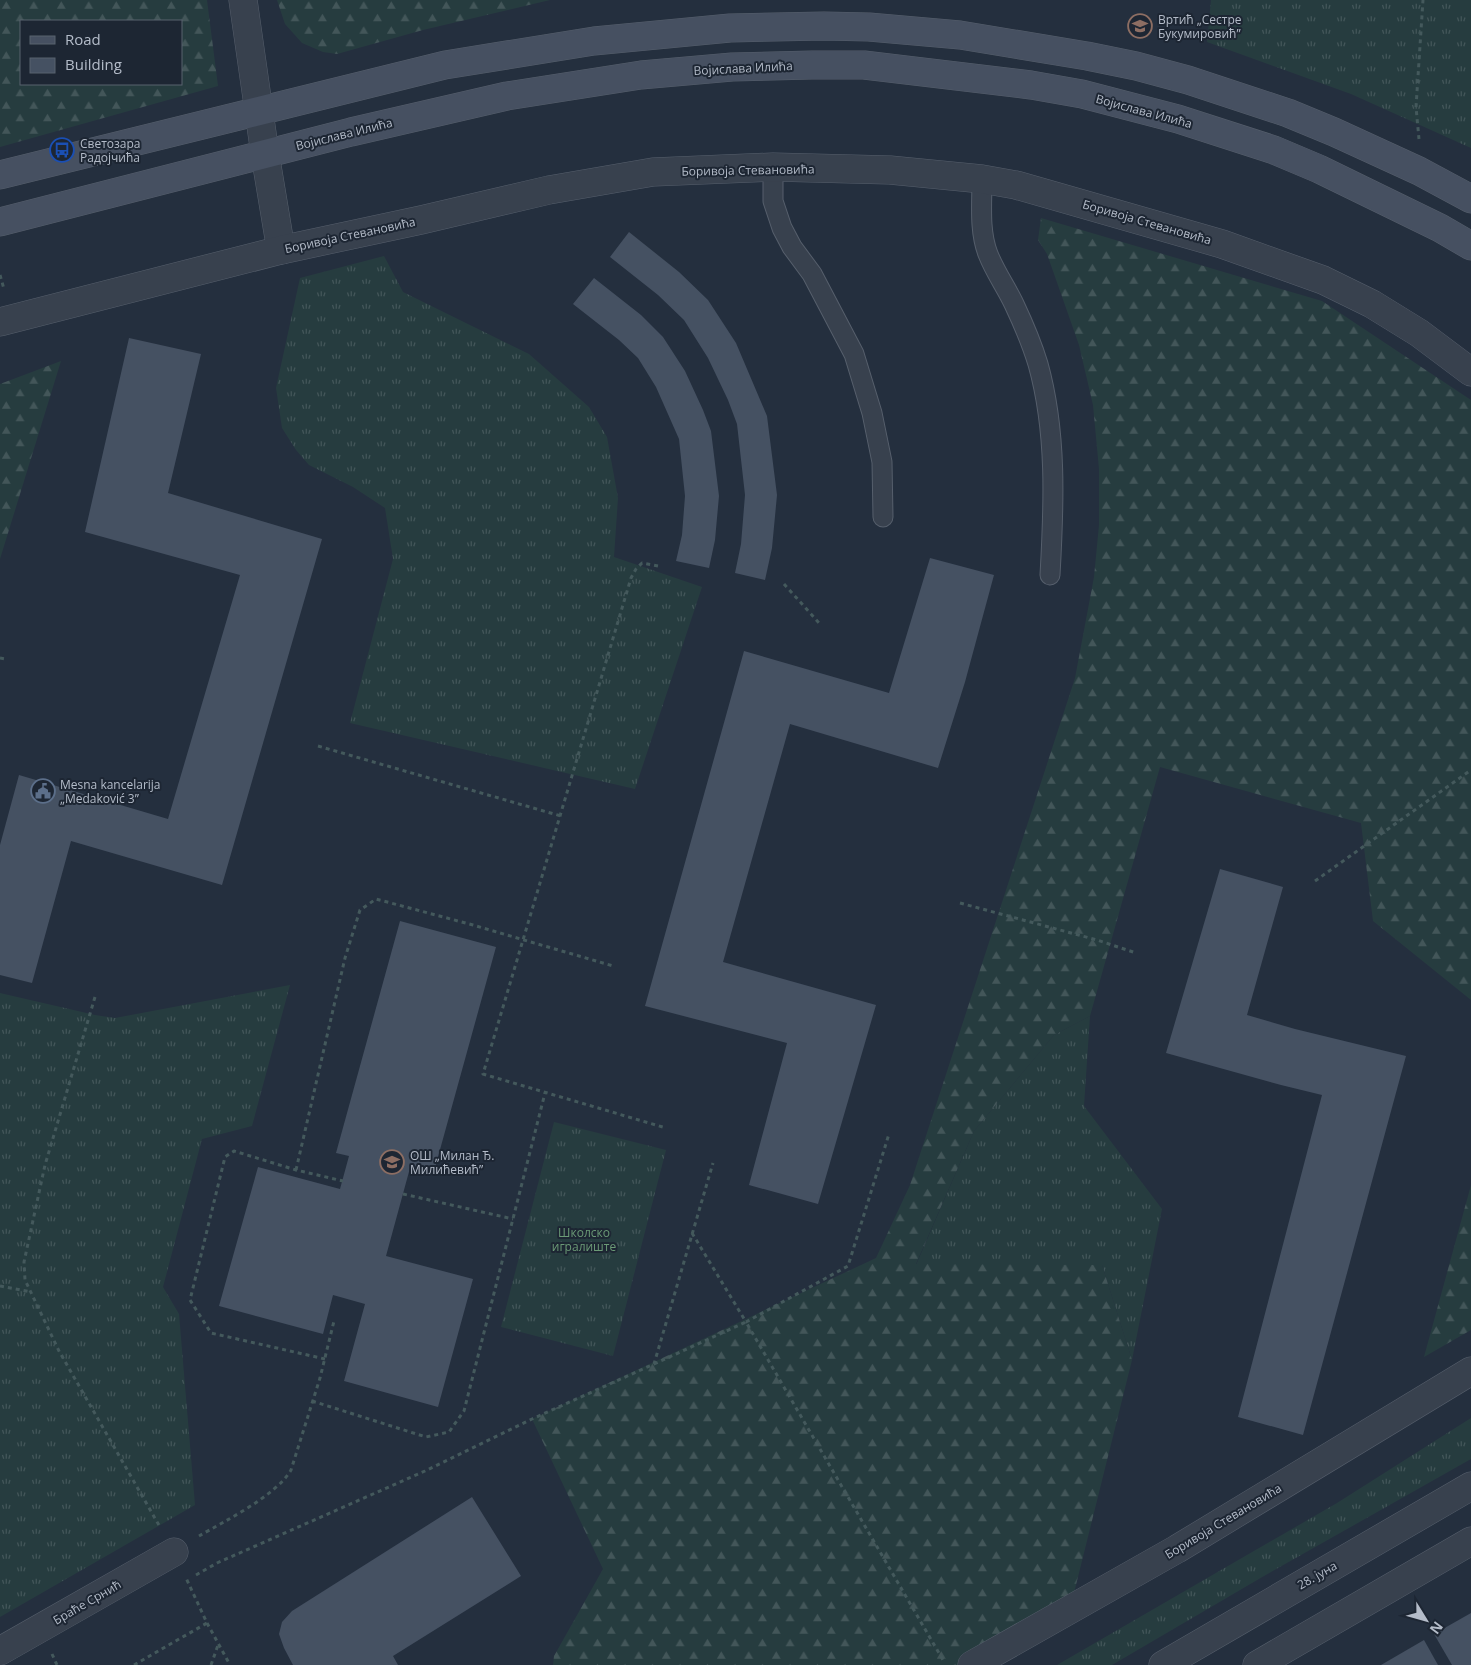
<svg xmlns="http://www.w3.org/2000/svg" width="1471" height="1665" font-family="'Open Sans',sans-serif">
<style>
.grass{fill:url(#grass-tufts)}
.forest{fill:url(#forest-firs);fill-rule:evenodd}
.building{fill:#455162}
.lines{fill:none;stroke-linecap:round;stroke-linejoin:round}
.service-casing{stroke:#565f6c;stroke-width:21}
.minor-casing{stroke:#565f6c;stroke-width:29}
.secondary-casing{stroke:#565f6c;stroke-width:29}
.path{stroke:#44595c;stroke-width:3;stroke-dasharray:4 4;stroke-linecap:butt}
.service{stroke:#38414e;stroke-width:19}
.minor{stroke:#38414e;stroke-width:28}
.secondary{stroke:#465061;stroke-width:28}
.labels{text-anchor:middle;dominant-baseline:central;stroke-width:4;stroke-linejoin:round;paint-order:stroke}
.poi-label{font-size:12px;fill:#b4bcc9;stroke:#1d2633;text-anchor:start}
.street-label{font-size:12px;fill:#b4bcc9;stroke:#1d2633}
.park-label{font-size:12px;fill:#6b9a76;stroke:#1d2633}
</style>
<defs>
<pattern id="grass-tufts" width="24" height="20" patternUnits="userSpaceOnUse" patternTransform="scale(1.25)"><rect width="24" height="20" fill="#263c3f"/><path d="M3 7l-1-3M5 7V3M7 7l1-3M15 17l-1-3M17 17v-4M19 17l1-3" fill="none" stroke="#435659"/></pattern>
<pattern id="forest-firs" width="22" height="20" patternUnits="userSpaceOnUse" patternTransform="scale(1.25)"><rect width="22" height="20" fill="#263c3f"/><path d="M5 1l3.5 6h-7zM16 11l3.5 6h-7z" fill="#435659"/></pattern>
</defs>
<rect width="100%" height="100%" fill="#242f3e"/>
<g class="grass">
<polygon points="1211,0 1471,0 1471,148 1351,94 1207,42"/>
<polygon points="384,256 403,292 529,354 589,407 607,437 618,498 614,557 702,587 635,789 350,723 393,559 385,508 353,487 309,465 296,450 282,428 276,388 300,278"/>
<polygon points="290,985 252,1126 202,1139 163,1287 179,1314 195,1505 0,1617 0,993 95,1015 115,1018"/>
<polygon points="1090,1016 1084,1106 1162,1209 1132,1360 1102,1265 916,1265 974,1131 1054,1035"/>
<polygon points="554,1122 666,1150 613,1356 501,1327"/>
<polygon points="1471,1418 1471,1459 1264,1576 1112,1665 1057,1665 1337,1503"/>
</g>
<g class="forest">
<path d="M0,0H207L218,86L0,147ZM21,21H181V84H21Z"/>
<polygon points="277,0 550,0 423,30 337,54 323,52 302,43 285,24"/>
<polygon points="1041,218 1322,301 1471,400 1471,1000 1373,921 1361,823 1160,767 1090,1016 1054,1035 974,1131 916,1264 1102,1265 1132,1360 1070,1609 973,1665 553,1665 554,1656 603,1569 532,1419 876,1258 910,1185 1075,678 1094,577 1099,525 1099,469 1093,405 1079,345 1047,254 1038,240"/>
<polygon points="61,361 0,559 0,384"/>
<polygon points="1471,1185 1471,1330 1424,1357"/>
</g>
<g class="building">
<polygon points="629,232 679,272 708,300 736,343 767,416 777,495 772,548 765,580 735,573 741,544 745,495 737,424 728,400 708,358 684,320 658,295 610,257"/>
<polygon points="594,278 641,315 663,337 685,371 703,410 711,431 719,496 715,540 709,568 676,561 682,535 685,496 679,439 656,387 638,358 619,340 573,304"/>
<polygon points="129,338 201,354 168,493 322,539 222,885 71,841 32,983 0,975 0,845 19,775 168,819 240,575 85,532"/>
<polygon points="930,558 994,575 965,682 938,768 790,724 723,962 876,1005 818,1204 749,1185 787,1043 645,1006 744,651 889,693"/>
<polygon points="1220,869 1283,887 1247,1015 1295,1029 1406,1056 1303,1435 1238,1417 1322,1095 1281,1085 1166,1053"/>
<polygon points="400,921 496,947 433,1175 410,1168 386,1256 473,1279 438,1407 344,1381 365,1304 333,1295 323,1334 219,1306 258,1167 340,1189 349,1156 336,1153"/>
<polygon points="472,1497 521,1576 393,1656 398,1665 293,1665 284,1648 279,1634 282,1622 292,1611"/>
<polygon points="1471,1613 1471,1665 1452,1665 1434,1634"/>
<polygon points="1424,1640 1438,1665 1381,1665"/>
</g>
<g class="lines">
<g class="service-casing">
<g id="service">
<polyline points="773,167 773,201 782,228 792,247 812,274 854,354 872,413 882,462 883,517"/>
<path d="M982,179C982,203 979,231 988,254C995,272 1006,287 1014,304C1023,323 1032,344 1038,364C1057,432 1054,505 1050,575"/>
</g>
</g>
<g class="minor-casing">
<g id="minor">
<polyline points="243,0 265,154 281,250"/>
<polyline points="0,322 281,250 421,220 549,190 653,172 773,167 890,170 982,179 1016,185 1222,244 1323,280 1372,304 1419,333 1471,372"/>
<polyline points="0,1651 174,1552"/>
<polyline points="972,1665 1177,1549 1471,1371"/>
<polyline points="1163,1665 1471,1486"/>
<polyline points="1257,1665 1471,1541"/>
</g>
</g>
<g class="secondary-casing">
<g id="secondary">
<polyline points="0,175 445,65 594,41 730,28 824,26 869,27 960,35 1087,56 1136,66 1188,80 1288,113 1334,132 1419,171 1471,199"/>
<polyline points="0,222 351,132 507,96 641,75 732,67 812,65 864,65 1031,85 1082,94 1178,119 1274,150 1319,169 1440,228 1471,246"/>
</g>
</g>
<g class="path">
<polyline points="1419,139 1416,107 1423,0"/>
<polyline points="0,275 4,289"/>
<polyline points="658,566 642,563 636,569 631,578 483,1074 666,1128"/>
<polyline points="784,584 820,624"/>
<polyline points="0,658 6,659"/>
<polyline points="318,746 561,816"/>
<polyline points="1315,881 1471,770"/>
<polyline points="960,903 1097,940 1136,953"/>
<polyline points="95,997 45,1165 24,1262 25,1280 59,1351 160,1527"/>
<polyline points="296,1170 345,958 360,910 376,899 473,925 613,966"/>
<polyline points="403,1194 513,1219"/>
<polyline points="692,1233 746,1322 848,1266 889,1134"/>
<polyline points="0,1286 31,1292"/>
<polyline points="325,1359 211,1333 190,1300 225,1157 234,1151 296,1170 343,1181"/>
<polyline points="654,1364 746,1322 943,1660"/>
<polyline points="312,1401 426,1437 449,1432 464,1411 545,1093"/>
<path d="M199,1536C225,1521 277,1495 291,1470L320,1378L334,1321"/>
<polyline points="196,1575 217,1563 425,1471 532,1419 654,1364 713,1163"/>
<polyline points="207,1623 230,1665"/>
<polyline points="52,1654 57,1665"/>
<polyline points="134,1665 207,1623 186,1578"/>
<polyline points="211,1665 218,1645"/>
</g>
<use href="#service" class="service"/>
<use href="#minor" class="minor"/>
<use href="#secondary" class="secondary"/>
</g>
<defs>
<g id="school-ring" transform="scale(1.25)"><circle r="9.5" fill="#1d2633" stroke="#8d6e63" stroke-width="1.5"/><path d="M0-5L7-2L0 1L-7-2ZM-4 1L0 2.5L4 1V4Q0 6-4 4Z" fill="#8d6e63"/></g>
<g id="bus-ring" transform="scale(1.25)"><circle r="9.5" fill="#1d2633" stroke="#1a4fb4" stroke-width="1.5"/><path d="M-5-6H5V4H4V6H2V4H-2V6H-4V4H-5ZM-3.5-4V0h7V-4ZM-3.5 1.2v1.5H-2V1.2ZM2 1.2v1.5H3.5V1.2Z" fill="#1a4fb4"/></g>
<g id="civic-ring" transform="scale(1.25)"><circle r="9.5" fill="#1d2633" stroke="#5c6f8a" stroke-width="1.5"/><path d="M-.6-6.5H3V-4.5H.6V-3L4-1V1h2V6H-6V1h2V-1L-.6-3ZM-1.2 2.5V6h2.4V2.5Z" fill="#5c6f8a"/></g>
</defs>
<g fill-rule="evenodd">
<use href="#school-ring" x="1140" y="26"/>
<use href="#bus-ring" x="62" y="150"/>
<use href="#civic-ring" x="43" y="791"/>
<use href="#school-ring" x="392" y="1162"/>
</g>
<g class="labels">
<g class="poi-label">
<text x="1158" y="19">Вртић „Сестре<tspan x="1158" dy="14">Букумировић”</tspan></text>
<text x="80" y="143">Светозара<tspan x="80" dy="14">Радојчића</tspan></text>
<text x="60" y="784">Mesna kancelarija<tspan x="60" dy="14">„Medaković 3”</tspan></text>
<text x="410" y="1155">ОШ „Милан Ђ.<tspan x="410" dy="14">Милићевић”</tspan></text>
</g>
<g class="street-label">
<text transform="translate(743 68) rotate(-3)">Војислава Илића</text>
<text transform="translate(1144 111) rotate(15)">Војислава Илића</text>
<text transform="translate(344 134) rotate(-14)">Војислава Илића</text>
<text transform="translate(748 170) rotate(-1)">Боривоја Стевановића</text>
<text transform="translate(1147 222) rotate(16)">Боривоја Стевановића</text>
<text transform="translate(350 235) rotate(-12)">Боривоја Стевановића</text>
<text transform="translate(1223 1521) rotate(-31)">Боривоја Стевановића</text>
<text transform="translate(1317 1575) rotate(-30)">28. јуна</text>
<text transform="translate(87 1602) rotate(-30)">Браће Срнић</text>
</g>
<g class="park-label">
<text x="584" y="1232">Школско<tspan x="584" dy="14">игралиште</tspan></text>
</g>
</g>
<rect x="20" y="20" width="162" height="65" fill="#1d2633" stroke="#59626f"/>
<rect x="30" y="36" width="25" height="8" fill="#465061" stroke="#59626f"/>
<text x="65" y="45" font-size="15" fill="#b4bcc9">Road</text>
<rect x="30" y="58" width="25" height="15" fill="#455162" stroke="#59626f"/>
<text x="65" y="70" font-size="15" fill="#b4bcc9">Building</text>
<g transform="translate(1426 1620) rotate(127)" stroke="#1d2633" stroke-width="4" paint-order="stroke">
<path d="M0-4L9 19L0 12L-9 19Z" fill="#b4bcc9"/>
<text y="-8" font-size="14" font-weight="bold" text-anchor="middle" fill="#b4bcc9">N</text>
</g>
</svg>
